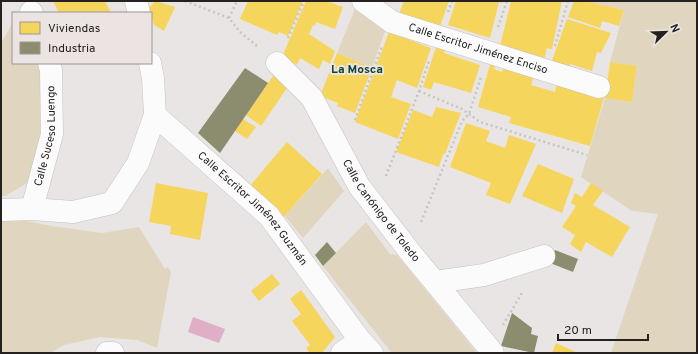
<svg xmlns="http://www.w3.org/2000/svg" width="698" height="354" font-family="Overpass,sans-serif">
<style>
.green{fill:#e0d6bf}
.water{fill:#deafc7}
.homes{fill:#f6d55c}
.industry{fill:#8c8c6e}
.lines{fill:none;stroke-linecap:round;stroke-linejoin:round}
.minor-casing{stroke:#c5c2c1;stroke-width:23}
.path{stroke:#c7c5c4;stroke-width:2.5;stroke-dasharray:2 3;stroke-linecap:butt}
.minor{stroke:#fcfbfb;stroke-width:22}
.labels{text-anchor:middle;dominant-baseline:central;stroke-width:4;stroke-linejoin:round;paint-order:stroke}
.street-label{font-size:11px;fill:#242120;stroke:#ebe4e2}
.neighbourhood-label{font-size:12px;font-weight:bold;fill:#114434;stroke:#ebe4e2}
</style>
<rect width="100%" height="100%" fill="#e9e5e4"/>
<g class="green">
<polygon points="584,1 697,1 697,353 611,353 658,214 632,211 581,177 605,98 632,102 637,67 610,62 624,10"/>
<polygon points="355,9 387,25 372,68 337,53"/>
<polygon points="13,22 13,63 39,63 40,65 40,147 29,182 5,196 1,195 1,43"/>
<polygon points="328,168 344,191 303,238 285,216"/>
<polygon points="17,219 52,226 102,233 139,227 165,269 168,267 171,272 157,348 137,340 100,337 64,345 51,353 1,353 1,221"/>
<polygon points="366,222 390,254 397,255 477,353 392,353 344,293 323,266"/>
</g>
<polygon class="water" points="193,317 225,329 219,343 188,332"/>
<g class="homes">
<polygon points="53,1 105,1 111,13 59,13"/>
<polygon points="155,1 175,7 164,31 154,25 151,13 150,13 148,9"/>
<polygon points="248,1 303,1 288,36 279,32 277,35 240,19"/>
<polygon points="306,1 326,1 343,7 335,29 316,22 315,26 313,25 309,34 335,51 330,64 323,60 319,69 300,58 297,65 282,57"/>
<polygon points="404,1 449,1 438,32 397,19"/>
<polygon points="456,1 503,1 502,3 499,2 490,38 448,25"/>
<polygon points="511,1 562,1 552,49 547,48 544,61 499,50"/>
<polygon points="574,1 584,1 624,10 619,26 602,21 600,28 568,17"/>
<polygon points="567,19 611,33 601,53 597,52 592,71 570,64 567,72 550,66"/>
<polygon points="389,32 431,48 417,88 397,80 391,97 411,104 398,139 355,122"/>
<polygon points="437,44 446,47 444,53 480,65 471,93 434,82 431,90 423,87"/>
<polygon points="337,53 372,68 355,113 337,106 338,103 320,96"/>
<polygon points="491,61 496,62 494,69 502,72 504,65 535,73 531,85 555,92 558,80 605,94 590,146 509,123 511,117 478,107"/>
<polygon points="610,62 637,66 632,102 605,98"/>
<polygon points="275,73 287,88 261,126 246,115"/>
<polygon points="436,107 461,113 445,154 443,154 439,167 396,152 413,110 432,117"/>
<polygon points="243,119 256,127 247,139 235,131"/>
<polygon points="466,123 490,131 486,141 505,148 509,135 536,144 510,204 486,195 491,183 450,167"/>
<polygon points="287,142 322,174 283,218 249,187"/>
<polygon points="538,164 574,179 562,213 522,196"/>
<polygon points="156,183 208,193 200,240 170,234 171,226 149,222"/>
<polygon points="591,183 603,191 593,205 630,227 612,257 586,242 581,252 570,244 575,235 562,227 576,206 571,203 575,193 582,197"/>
<polygon points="272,274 280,284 259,301 251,291"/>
<polygon points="301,290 335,337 322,353 310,353 306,348 310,345 292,321 301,314 290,299"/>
<polygon points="556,343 578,353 552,353"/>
</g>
<g class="industry">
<polygon points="245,68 268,83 220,153 198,133"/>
<polygon points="327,242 336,253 323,266 315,255"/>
<polygon points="555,250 578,259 573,272 550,263"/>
<polygon points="512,313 532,328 531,334 538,336 534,353 501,346"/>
</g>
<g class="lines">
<g class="minor-casing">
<g id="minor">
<polyline points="136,1 139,13"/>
<path id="s1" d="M363,1L392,22L599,87"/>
<polyline points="31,12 32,13"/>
<path id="s2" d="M150,63L153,78L155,115L269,216L360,340L372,353"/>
<path id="s3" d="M277,63L312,98L359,186L410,252L493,353"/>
<path id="s4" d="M32,209L52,134L51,70L49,63"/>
<polyline points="1,210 32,209 73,212 112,203 138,163 155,115"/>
<polyline points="435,282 484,275 544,256"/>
<polyline points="107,353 113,353"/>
<polyline points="342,353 360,340"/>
</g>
</g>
<g class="path">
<polyline points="185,1 229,18 240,32 257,46"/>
<polyline points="448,12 452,1"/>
<polyline points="229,18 237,1"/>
<polyline points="498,27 507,1"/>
<polyline points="288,38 304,1"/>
<polyline points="555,46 568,1"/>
<polyline points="419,91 462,109 480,122 587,155"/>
<polyline points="355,120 382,46"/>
<polyline points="386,176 419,91 429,61"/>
<polyline points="421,222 462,121 469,114 481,77"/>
<polyline points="503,325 523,291"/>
</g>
<use href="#minor" class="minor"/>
</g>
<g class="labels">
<g class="street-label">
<text stroke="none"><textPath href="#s1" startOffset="126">Calle Escritor Jiménez Enciso</textPath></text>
<text stroke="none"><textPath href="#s4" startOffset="75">Calle Suceso Luengo</textPath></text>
<text stroke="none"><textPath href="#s2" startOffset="188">Calle Escritor Jiménez Guzmán</textPath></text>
<text stroke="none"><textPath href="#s3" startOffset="182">Calle Canónigo de Toledo</textPath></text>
</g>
<g class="neighbourhood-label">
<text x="357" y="70">La Mosca</text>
</g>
</g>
<rect width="698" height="354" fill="none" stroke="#242120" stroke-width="4"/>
<rect x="12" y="12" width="140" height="52" fill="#ebe4e2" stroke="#9b9694"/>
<rect x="20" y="22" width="20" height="12" fill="#f6d55c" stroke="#9b9694"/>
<text x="48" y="32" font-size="12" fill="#242120">Viviendas</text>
<rect x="20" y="42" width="20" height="12" fill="#8c8c6e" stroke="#9b9694"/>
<text x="48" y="52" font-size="12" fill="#242120">Industria</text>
<g transform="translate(666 32) rotate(67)" stroke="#ebe4e2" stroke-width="3" paint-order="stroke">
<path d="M0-3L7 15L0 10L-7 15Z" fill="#242120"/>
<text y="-6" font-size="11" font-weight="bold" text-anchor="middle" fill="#242120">N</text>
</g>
<path d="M558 334v6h90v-6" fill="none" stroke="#242120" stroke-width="2"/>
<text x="564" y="334" font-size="12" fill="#242120" stroke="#ebe4e2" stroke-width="3" paint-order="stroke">20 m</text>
</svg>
